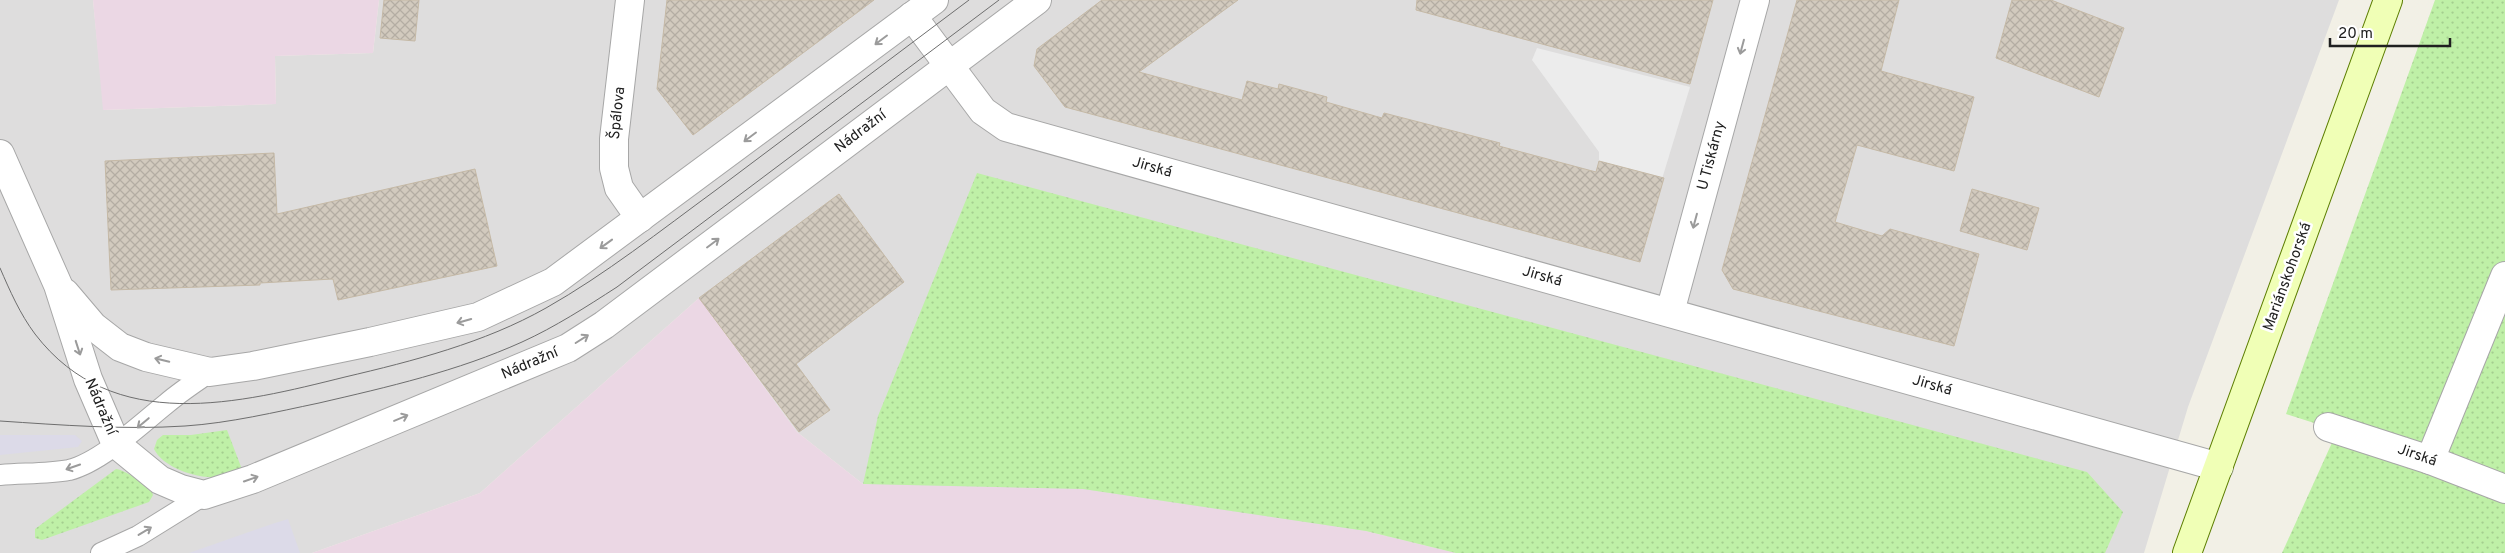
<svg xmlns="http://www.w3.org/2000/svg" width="2505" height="553" font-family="Overpass,sans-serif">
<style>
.residential{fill:#dedddd}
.industrial{fill:#ebd7e4}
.grass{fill:url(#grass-dots)}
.parking{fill:#ececec}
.plaza{fill:#dcdae8}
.building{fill:url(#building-cross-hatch);stroke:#c5b9a6}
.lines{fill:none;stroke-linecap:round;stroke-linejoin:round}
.service-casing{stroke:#a7a7a7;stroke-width:22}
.minor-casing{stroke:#a7a7a7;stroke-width:30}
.secondary-casing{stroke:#5c7e00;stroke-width:30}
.service{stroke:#fff;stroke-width:20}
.minor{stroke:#fff;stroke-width:28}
.secondary{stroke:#f0ffb6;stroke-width:28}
.tram{stroke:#6e6e6e;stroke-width:1}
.oneway{stroke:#9b9b9b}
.labels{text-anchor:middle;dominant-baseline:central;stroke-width:5;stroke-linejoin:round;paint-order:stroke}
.street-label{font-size:15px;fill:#202020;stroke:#fff}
</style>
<defs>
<pattern id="grass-dots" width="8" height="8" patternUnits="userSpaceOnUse" patternTransform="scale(1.25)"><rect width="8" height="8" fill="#bff0a7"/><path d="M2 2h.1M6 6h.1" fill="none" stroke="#a4ce8f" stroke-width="1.8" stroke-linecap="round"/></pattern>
<pattern id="building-cross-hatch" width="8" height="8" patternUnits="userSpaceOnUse" patternTransform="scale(1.25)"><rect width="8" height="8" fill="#d2cabe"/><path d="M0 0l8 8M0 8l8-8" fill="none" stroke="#b4ada3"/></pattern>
</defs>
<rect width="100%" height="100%" fill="#f2f0e6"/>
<polygon class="residential" points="0,0 93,0 104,110 276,104 275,56 373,53 379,0 2339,0 2188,407 2144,553 1456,553 1366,531 863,484 797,432 699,298 480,493 312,553 0,553"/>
<g class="industrial">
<polygon points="93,0 379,0 373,53 275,56 276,104 103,110"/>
<polygon points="699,298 797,432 863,484 1083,489 1366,531 1456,553 312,553 480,493"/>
</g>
<g class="grass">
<polygon points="2435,0 2505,0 2505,489 2430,460 2286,414"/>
<polygon points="977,173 2087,472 2123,512 2105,553 1456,553 1366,531 1083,489 863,484 878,416"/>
<path d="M227,430L243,472C232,474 220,478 208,477C191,476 162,466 154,449L157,440L163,435H191Z"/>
<polygon points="2335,436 2505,501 2505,553 2282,553"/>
<path d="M116,469C125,470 151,486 153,495L149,502L42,540L35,538V529Z"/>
</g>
<polygon class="parking" points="1537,48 1690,87 1662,179 1599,164 1599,152 1532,60"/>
<g class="plaza">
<polygon points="0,435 75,435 82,441 78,447 0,455"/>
<polygon points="288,519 300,553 189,553 272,524"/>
</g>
<g class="building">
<polygon points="384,0 419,0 415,41 380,38"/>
<polygon points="667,0 874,0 693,135 657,89"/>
<polygon points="1102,0 1238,0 1139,72 1242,100 1247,81 1278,89 1279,84 1327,97 1326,102 1382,118 1384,113 1500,143 1499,146 1596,172 1599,161 1664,178 1640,262 1065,107 1034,66 1037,49"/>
<polygon points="1417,0 1713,0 1690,84 1416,10"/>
<polygon points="1797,0 1899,0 1881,71 1974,97 1954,171 1857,145 1835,222 1882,236 1890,229 1979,254 1954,346 1733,289 1722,270"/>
<polygon points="2012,0 2051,0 2124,28 2099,97 1996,58"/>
<polygon points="274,153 277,214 475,169 497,266 338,300 333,279 260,283 260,285 111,290 105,161"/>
<polygon points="1972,189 2039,208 2027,250 1960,231"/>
<polygon points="839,194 904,282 796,364 830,410 799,432 699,298"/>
</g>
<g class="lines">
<g class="service-casing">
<g id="service">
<path d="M0,475C22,473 47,474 69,470C101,462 141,424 166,404C180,392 195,382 210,372"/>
<polyline points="101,553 138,536 204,495"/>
</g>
</g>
<g class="minor-casing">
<g id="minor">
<polyline points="630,0 614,139 614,168 619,188 640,218"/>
<polyline points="912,16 983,111 1006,127 2219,467"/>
<polyline points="0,154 58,285 88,379 116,444 160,480 181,489 204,495 253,479 568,348 604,325 1037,0"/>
<polyline points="65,293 93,326 120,347 146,357 210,372 253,366 370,342 478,317 553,282 934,0"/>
<polyline points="1670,312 1755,0"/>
<polyline points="2328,427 2430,460 2505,489"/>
<polyline points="2430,460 2505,276"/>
</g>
</g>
<g class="secondary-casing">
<polyline id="secondary" points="2187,553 2388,0"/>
</g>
<use href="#service" class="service"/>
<use href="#minor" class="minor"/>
<use href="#secondary" class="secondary"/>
<g class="tram">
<path d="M0,268C10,291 20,314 35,334C113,436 240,403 345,377C413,361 484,343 546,308C606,274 660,231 716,190C800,127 885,63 969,0"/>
<path d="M0,421C61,425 124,430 185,426C230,423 276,412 319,403C388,387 458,371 522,342C555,327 586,307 617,287L999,0"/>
</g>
</g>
<defs><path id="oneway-shaft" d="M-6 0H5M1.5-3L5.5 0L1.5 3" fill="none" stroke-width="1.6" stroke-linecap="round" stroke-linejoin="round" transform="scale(1.25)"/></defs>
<g class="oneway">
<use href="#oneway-shaft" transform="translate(881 40) rotate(143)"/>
<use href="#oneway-shaft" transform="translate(1742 47) rotate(105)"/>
<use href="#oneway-shaft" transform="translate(750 137) rotate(143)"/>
<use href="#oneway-shaft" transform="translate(1695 221) rotate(105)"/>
<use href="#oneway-shaft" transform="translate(713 243) rotate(-37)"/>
<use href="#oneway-shaft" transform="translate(606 244) rotate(144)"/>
<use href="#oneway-shaft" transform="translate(464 321) rotate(164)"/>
<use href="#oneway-shaft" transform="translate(582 339) rotate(-32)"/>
<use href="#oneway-shaft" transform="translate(78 348) rotate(72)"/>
<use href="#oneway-shaft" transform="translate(162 360) rotate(-166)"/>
<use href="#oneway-shaft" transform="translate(401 418) rotate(-23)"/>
<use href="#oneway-shaft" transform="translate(143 423) rotate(140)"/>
<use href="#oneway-shaft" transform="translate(73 467) rotate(161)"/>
<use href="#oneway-shaft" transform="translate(251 479) rotate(-19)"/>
<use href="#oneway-shaft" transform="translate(145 531) rotate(-31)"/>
</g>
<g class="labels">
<g class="street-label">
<text transform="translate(618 113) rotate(-84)">Špálova</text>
<text transform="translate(861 132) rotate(-37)">Nádražní</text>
<text transform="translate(1712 156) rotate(-75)">U Tiskárny</text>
<text transform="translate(1152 168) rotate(16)">Jirská</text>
<text transform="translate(1542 277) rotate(16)">Jirská</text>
<text transform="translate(2288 277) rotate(-70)">Mariánskohorská</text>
<text transform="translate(530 364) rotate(-23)">Nádražní</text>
<text transform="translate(1932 386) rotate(16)">Jirská</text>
<text transform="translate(100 407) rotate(67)">Nádražní</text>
<text transform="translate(2417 456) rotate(19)">Jirská</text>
</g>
</g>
<path d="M2330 38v8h120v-8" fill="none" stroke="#202020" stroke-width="2.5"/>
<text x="2338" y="38" font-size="15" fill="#202020" stroke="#ffffff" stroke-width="4" paint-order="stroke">20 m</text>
</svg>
